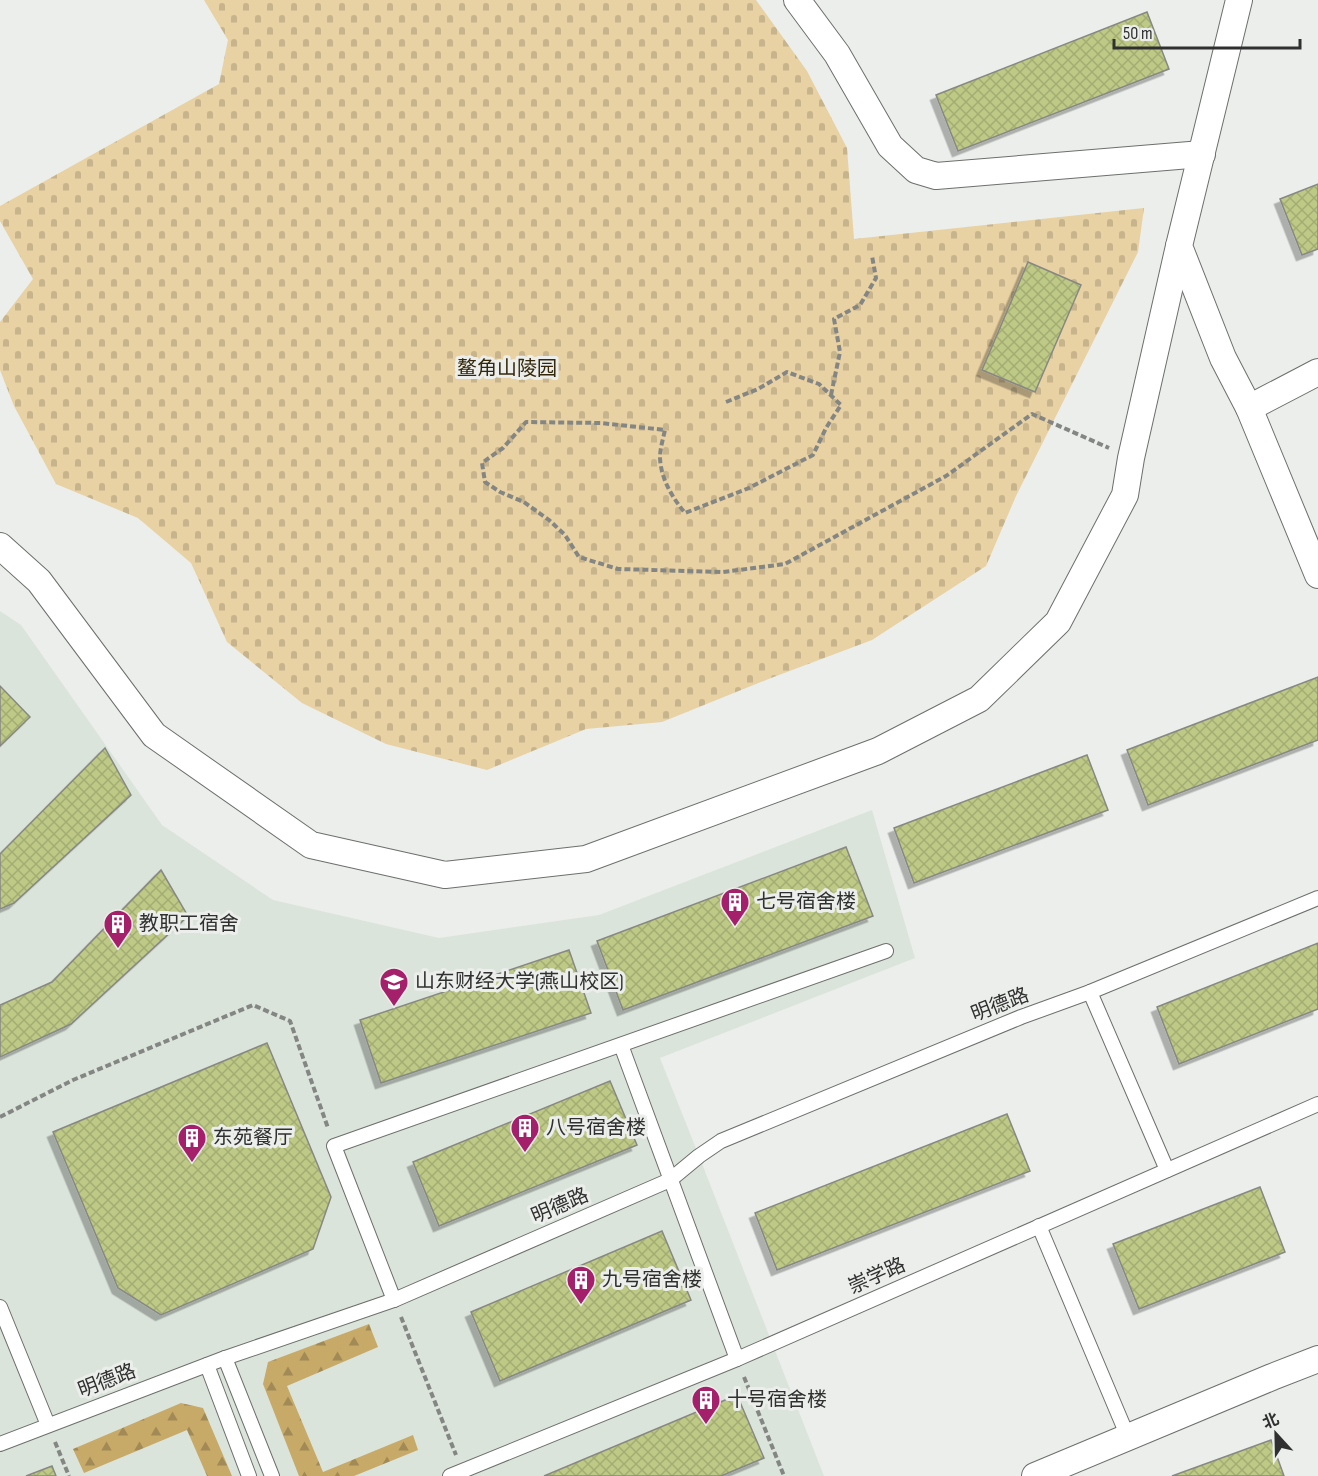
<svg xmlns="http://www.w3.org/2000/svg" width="1318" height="1476" font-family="'Sofia Sans Condensed','Noto Sans SC',sans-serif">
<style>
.built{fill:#dbe4db}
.forest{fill:url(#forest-firs)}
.cemetery{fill:url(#cemetery-stones)}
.building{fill:url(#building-cross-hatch);stroke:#878884;stroke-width:1.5;filter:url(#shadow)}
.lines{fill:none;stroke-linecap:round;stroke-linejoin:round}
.lane-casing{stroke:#6c6f6c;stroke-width:16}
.street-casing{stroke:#6c6f6c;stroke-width:28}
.path{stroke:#848684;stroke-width:4;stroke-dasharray:6 3;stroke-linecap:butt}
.lane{stroke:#fff;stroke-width:14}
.street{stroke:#fff;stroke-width:26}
.labels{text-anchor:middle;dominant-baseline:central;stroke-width:6;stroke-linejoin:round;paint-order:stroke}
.park-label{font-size:20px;fill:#35280a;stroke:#ebeeeb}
.poi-label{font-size:20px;fill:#2f302f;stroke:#ebeeeb;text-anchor:start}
.street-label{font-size:20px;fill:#2f302f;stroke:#ebeeeb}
</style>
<defs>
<pattern id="forest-firs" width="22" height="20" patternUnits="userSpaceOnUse" patternTransform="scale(1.5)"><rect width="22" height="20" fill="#c7a968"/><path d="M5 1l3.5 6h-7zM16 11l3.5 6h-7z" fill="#a28a56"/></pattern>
<pattern id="cemetery-stones" width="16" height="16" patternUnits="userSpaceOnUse" patternTransform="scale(1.5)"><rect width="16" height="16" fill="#e8d1a2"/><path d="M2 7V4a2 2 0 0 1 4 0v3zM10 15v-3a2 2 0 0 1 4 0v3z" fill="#c7b48c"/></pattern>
<pattern id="building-cross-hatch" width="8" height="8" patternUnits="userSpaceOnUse" patternTransform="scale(1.5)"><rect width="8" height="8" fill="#bdc985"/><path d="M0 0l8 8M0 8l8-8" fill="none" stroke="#a3ad73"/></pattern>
<filter id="shadow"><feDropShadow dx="-5.5" dy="5.5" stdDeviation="0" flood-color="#0004"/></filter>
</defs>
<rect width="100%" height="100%" fill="#ebeeeb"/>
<polygon class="built" points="0,611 21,625 162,825 273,900 439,938 599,915 872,810 915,958 660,1058 699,1156 824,1476 0,1476"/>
<g class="forest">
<polygon points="369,1324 378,1347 287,1386 323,1472 413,1435 418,1450 354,1476 299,1476 263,1384 268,1362"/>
<polygon points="181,1403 203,1408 232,1476 207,1476 187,1430 84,1473 73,1449"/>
</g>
<polygon class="cemetery" points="204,0 756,0 807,71 847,148 854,239 1144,208 1138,252 1016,496 986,566 872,640 771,678 662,722 586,729 487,770 386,744 302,703 227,642 191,563 138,518 56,484 14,406 0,370 0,322 33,279 0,221 0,206 219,84 228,40"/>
<g class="building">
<polygon points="1147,12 1169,69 958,151 936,95"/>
<polygon points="1318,184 1318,249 1302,255 1280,199"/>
<polygon points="1028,262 1081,285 1035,392 982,370"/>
<polygon points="1318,677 1318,740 1148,805 1127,750"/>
<polygon points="0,686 30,717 0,746"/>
<polygon points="105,748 131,795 14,903 0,909 0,854"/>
<polygon points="1087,755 1108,810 914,883 894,828"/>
<polygon points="846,847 873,916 623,1010 597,941"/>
<polygon points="161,870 188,916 71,1024 0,1057 0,1005 52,982"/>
<polygon points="1318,943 1318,1009 1179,1064 1157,1007"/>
<polygon points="569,950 591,1013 381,1083 360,1020"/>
<polygon points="267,1043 331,1197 313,1249 161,1315 118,1288 53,1132"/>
<polygon points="610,1081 637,1145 439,1226 413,1162"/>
<polygon points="1007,1114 1030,1171 777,1270 755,1213"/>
<polygon points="1260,1187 1285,1252 1139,1309 1113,1244"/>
<polygon points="662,1231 691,1300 500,1381 471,1312"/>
<polygon points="737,1395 764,1458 721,1476 544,1476"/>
<polygon points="1271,1440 1284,1476 1172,1476"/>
<polygon points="52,1466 56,1476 26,1476"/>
</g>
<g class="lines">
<g class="lane-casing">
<g id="lane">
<polyline points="1090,992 1167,1170"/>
<polyline points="621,1045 737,1359"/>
<polyline points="1039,1226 1128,1437"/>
<polyline points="394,1300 334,1146 886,951"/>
<polyline points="0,1307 48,1425"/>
<polyline points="225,1358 272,1476"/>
<polyline points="207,1365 249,1476"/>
<polyline points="0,1444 225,1358 394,1300 670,1180 699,1156 721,1141 1021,1017 1090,992 1318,898"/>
<polyline points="450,1476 737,1359 1318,1104"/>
</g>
</g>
<g class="street-casing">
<g id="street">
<polyline points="797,0 837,54 890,146 916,170 936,176 1202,154"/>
<polyline points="1239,0 1179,246 1223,358 1249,408 1318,575"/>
<polyline points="1249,408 1318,372"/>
<polyline points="0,546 39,581 154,735 311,845 445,875 586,859 878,751 979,699 1058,622 1125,495 1131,458 1179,246"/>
<polyline points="1035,1476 1272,1377 1318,1359"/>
</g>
</g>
<g class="path">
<polyline points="831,395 840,352 834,319 860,305 876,278 872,256"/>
<path d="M726,402L758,389L787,372L819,384L841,405L826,428L813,455L749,488L685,513C672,497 661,479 660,458C660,449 663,439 665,430L601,423L526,422L503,448L482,463L485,482L500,492L524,502L549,520L565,535L579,557L618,569L723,572L785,564L946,476L1032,414L1109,448"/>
<polyline points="0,1117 73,1080 253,1005 290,1021 328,1128"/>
<polyline points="401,1317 456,1455"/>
<polyline points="744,1377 784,1476"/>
<polyline points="55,1442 69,1476"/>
</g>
<use href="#lane" class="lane"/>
<use href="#street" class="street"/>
</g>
<defs>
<g id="building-pin" transform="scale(1.5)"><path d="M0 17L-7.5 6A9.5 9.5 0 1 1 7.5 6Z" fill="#a5206b" stroke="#ebeeeb"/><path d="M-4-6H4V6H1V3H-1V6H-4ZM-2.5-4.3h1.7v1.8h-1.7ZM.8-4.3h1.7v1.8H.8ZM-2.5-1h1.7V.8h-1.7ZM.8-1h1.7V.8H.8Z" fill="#fff"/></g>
<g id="university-pin" transform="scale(1.5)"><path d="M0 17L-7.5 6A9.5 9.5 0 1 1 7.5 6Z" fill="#a5206b" stroke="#ebeeeb"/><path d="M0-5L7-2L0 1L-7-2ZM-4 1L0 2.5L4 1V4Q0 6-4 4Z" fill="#fff"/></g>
</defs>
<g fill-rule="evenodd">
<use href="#building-pin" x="735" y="902"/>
<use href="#building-pin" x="118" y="924"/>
<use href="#university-pin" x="394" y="982"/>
<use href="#building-pin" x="525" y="1128"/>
<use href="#building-pin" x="192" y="1138"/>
<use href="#building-pin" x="581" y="1280"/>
<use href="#building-pin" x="706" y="1400"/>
</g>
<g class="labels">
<g class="park-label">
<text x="507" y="369">鳌角山陵园</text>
</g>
<g class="poi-label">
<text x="756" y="902">七号宿舍楼</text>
<text x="139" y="924">教职工宿舍</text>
<text x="415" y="982">山东财经大学(燕山校区)</text>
<text x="546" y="1128">八号宿舍楼</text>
<text x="213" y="1138">东苑餐厅</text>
<text x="602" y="1280">九号宿舍楼</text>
<text x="727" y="1400">十号宿舍楼</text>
</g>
<g class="street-label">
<text transform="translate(1000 1005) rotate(-21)">明德路</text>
<text transform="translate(560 1206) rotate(-23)">明德路</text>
<text transform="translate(877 1276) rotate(-24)">崇学路</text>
<text transform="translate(107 1381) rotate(-21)">明德路</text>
</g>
</g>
<g transform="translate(1276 1434) rotate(338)" stroke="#ebeeeb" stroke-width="4.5" paint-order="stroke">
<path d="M0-4.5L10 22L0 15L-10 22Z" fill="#2f302f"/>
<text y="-9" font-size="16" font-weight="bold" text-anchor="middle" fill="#2f302f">北</text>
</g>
<path d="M1114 39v9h186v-9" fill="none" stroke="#2f302f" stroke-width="3"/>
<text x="1123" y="39" font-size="18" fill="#2f302f" stroke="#ebeeeb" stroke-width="4.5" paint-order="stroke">50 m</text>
</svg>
